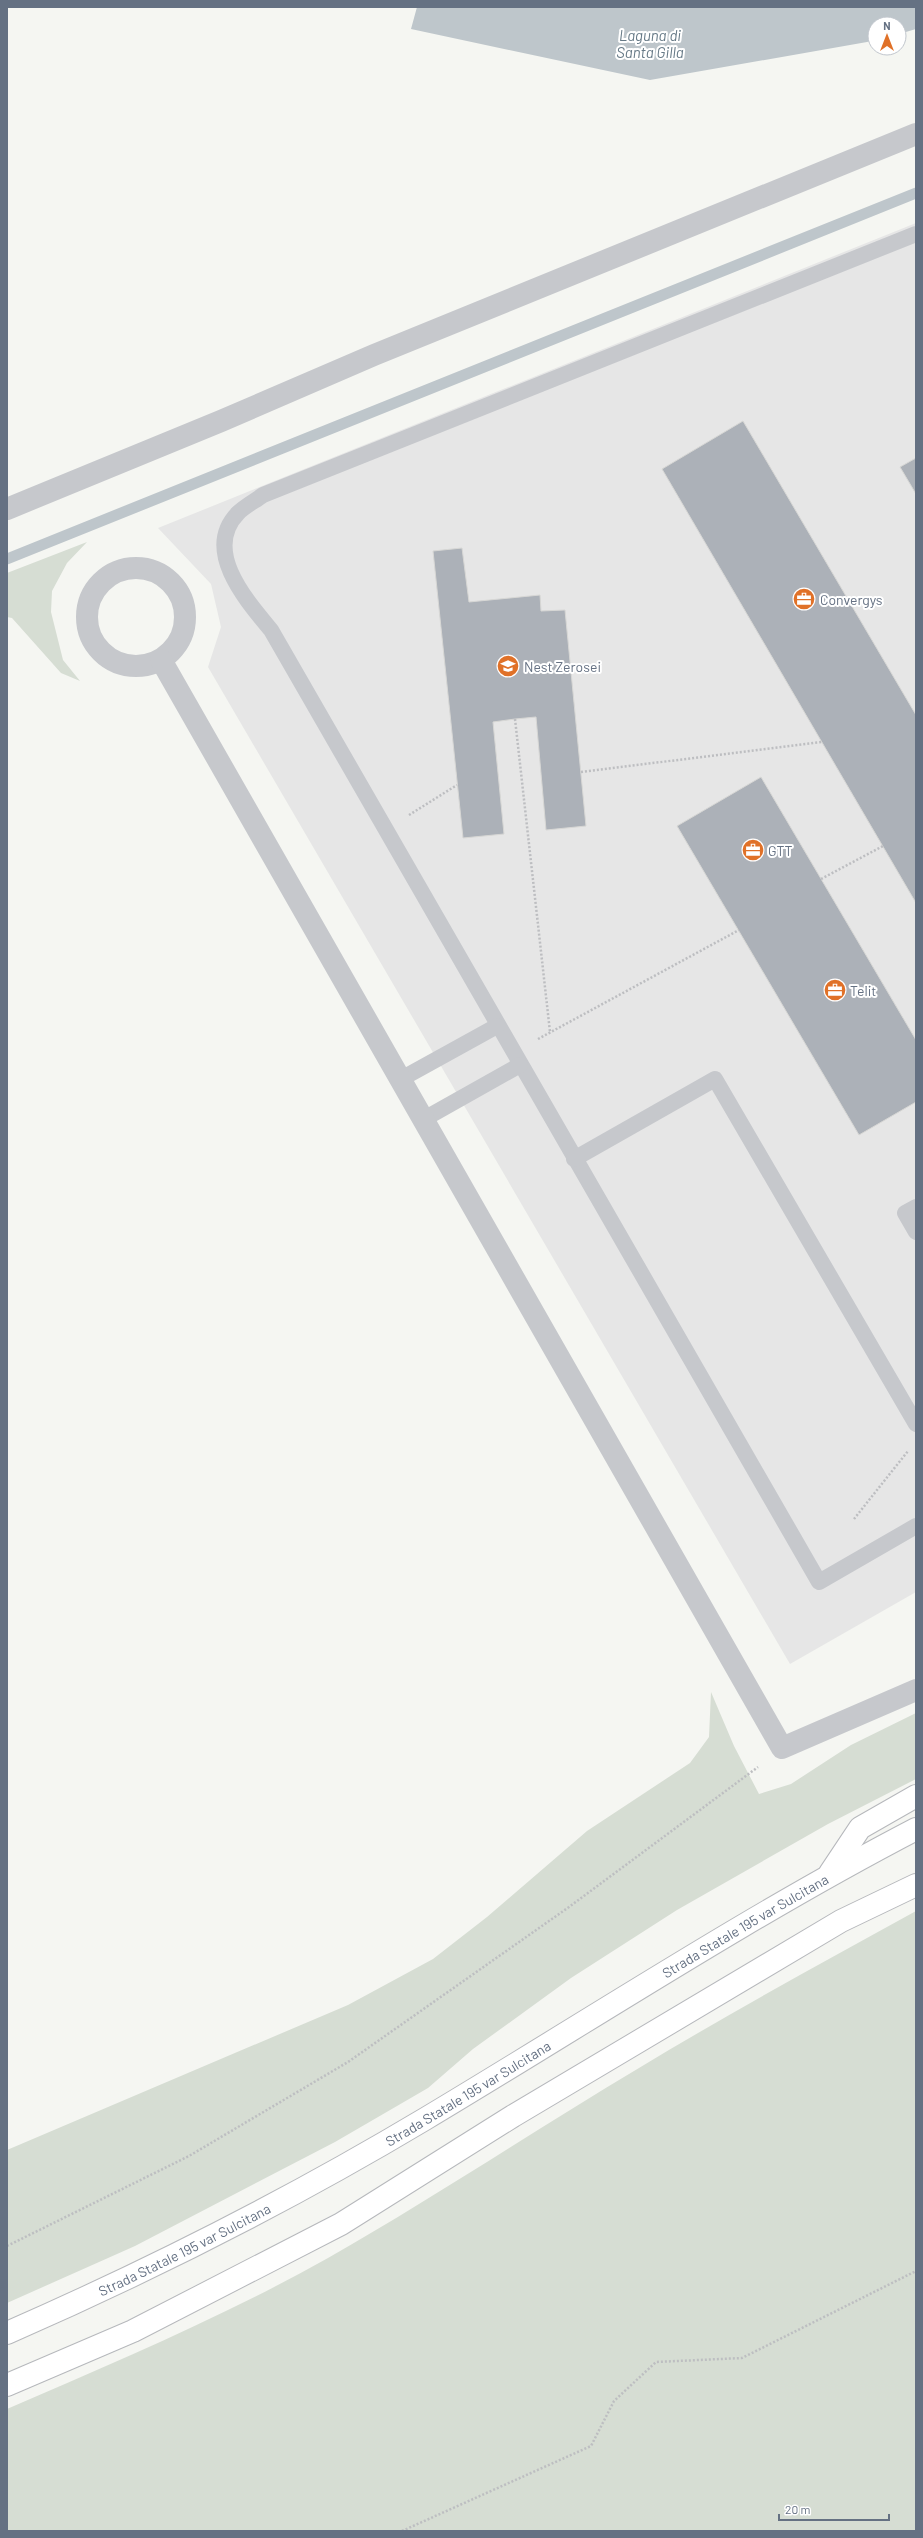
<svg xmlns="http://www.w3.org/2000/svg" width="923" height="2538" font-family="Barlow,sans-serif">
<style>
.built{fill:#e6e6e6}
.green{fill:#d6ddd3}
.water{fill:#bec6cb}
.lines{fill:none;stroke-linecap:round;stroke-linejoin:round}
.stream{stroke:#bec6cb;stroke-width:11}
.building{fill:#acb1b8;stroke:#d7d7d5}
.highway-casing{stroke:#b6b8bc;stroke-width:24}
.path{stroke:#bdbec1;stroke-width:2.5;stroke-dasharray:2 2;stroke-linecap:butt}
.lane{stroke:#c6c8cc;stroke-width:16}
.street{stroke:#c6c8cc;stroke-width:22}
.highway{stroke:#fff;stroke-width:22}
.labels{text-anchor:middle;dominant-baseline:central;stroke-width:4;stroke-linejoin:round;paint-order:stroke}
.poi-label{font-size:14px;fill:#657183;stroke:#fff;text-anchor:start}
.street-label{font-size:14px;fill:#657183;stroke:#fff}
.water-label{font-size:15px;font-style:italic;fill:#667986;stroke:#fff}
</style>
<rect width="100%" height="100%" fill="#f5f6f2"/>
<polygon class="built" points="916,223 916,1592 790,1664 208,667 221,627 211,584 158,528"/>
<g class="green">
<polygon points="87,542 67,563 52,591 51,612 63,660 80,681 61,673 12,618 7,617 7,573"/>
<polygon points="711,1692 734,1746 759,1794 791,1784 851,1745 916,1713 916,1779 828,1824 677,1910 571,1978 473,2049 428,2088 335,2142 135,2246 7,2303 7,2150 348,2005 433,1959 487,1917 587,1831 690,1763 709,1737"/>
<path d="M916,1911V2531H7V2409C115,2362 225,2316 328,2258C433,2198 535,2130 639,2068C730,2013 823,1962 916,1911Z"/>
</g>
<polygon class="water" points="417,7 916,7 916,29 899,34 899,24 875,24 875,40 867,42 650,80 411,29"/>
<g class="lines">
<polyline class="stream" points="7,559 916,193"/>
</g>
<g class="building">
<polygon points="743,421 916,715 916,903 662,469"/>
<polygon points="916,458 916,494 900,467"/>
<polygon points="462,548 469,602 540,595 541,611 565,610 586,826 546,830 536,717 515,719 493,722 504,834 463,838 433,551"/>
<polygon points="761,777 916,1040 916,1102 859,1135 677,826"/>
</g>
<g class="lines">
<g class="highway-casing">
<g id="highway">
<polyline points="830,1873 860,1828 916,1796"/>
<path id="s1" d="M7,2333C151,2270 291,2199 425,2119C589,2021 747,1917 916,1829"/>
<polyline points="7,2385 133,2331 341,2224 513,2116 841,1921 916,1885"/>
</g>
</g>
<g class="path">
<polyline points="515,719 550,1032"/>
<polyline points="581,772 822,742"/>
<polyline points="409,815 457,785"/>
<polyline points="821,879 883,846"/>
<polyline points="538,1039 739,930"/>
<polyline points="854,1519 908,1451"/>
<polyline points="7,2246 189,2156 348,2062 569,1907 758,1767"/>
<polyline points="402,2531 591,2446 614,2401 656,2362 742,2358 916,2271"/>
</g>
<g class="lane">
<path d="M916,234L263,495C255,501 245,506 238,513C202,550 246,600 271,630L819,1582L916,1526"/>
<polyline points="401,1079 497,1026"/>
<polyline points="424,1119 520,1065"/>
<polyline points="574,1159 715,1079 916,1424"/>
<polyline points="916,1207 905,1213 916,1232"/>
</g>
<g class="street">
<polyline points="7,509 221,421 374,355 916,134"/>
<circle cx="136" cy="617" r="49"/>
<polyline points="161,660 782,1748 916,1690"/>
</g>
<use href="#highway" class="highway"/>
</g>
<defs>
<g id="office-disc" transform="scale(1.15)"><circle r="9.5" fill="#e07128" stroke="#fff"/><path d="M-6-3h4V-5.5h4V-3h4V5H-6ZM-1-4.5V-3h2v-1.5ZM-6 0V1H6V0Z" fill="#fff"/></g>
<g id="school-disc" transform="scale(1.15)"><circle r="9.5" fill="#e07128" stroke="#fff"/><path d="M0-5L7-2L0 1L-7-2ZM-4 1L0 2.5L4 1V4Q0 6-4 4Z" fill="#fff"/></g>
</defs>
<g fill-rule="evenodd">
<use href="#office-disc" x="804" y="599"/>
<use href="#school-disc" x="508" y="666"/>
<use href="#office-disc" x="753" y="850"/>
<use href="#office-disc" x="835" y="990"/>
</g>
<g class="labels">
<g class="poi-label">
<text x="820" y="599">Convergys</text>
<text x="524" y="666">Nest Zerosei</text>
<text x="768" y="850">GTT</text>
<text x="850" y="990">Telit</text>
</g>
<g class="street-label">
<text stroke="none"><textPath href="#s1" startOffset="844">Strada Statale 195 var Sulcitana</textPath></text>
<text stroke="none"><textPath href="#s1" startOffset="520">Strada Statale 195 var Sulcitana</textPath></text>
<text stroke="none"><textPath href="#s1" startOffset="196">Strada Statale 195 var Sulcitana</textPath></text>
</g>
<g class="water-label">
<text x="650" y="35">Laguna di<tspan x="650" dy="17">Santa Gilla</tspan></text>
</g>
</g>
<rect width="923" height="2538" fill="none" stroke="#657183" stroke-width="16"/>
<g transform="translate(887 36)"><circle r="19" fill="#ffffff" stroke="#c1c6cd"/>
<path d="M0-3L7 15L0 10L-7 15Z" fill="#e07128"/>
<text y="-6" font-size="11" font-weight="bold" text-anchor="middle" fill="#657183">N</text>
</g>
<path d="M779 2514v6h110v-6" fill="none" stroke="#657183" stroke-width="2"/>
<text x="785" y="2514" font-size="12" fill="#657183" stroke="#ffffff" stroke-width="3" paint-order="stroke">20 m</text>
</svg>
